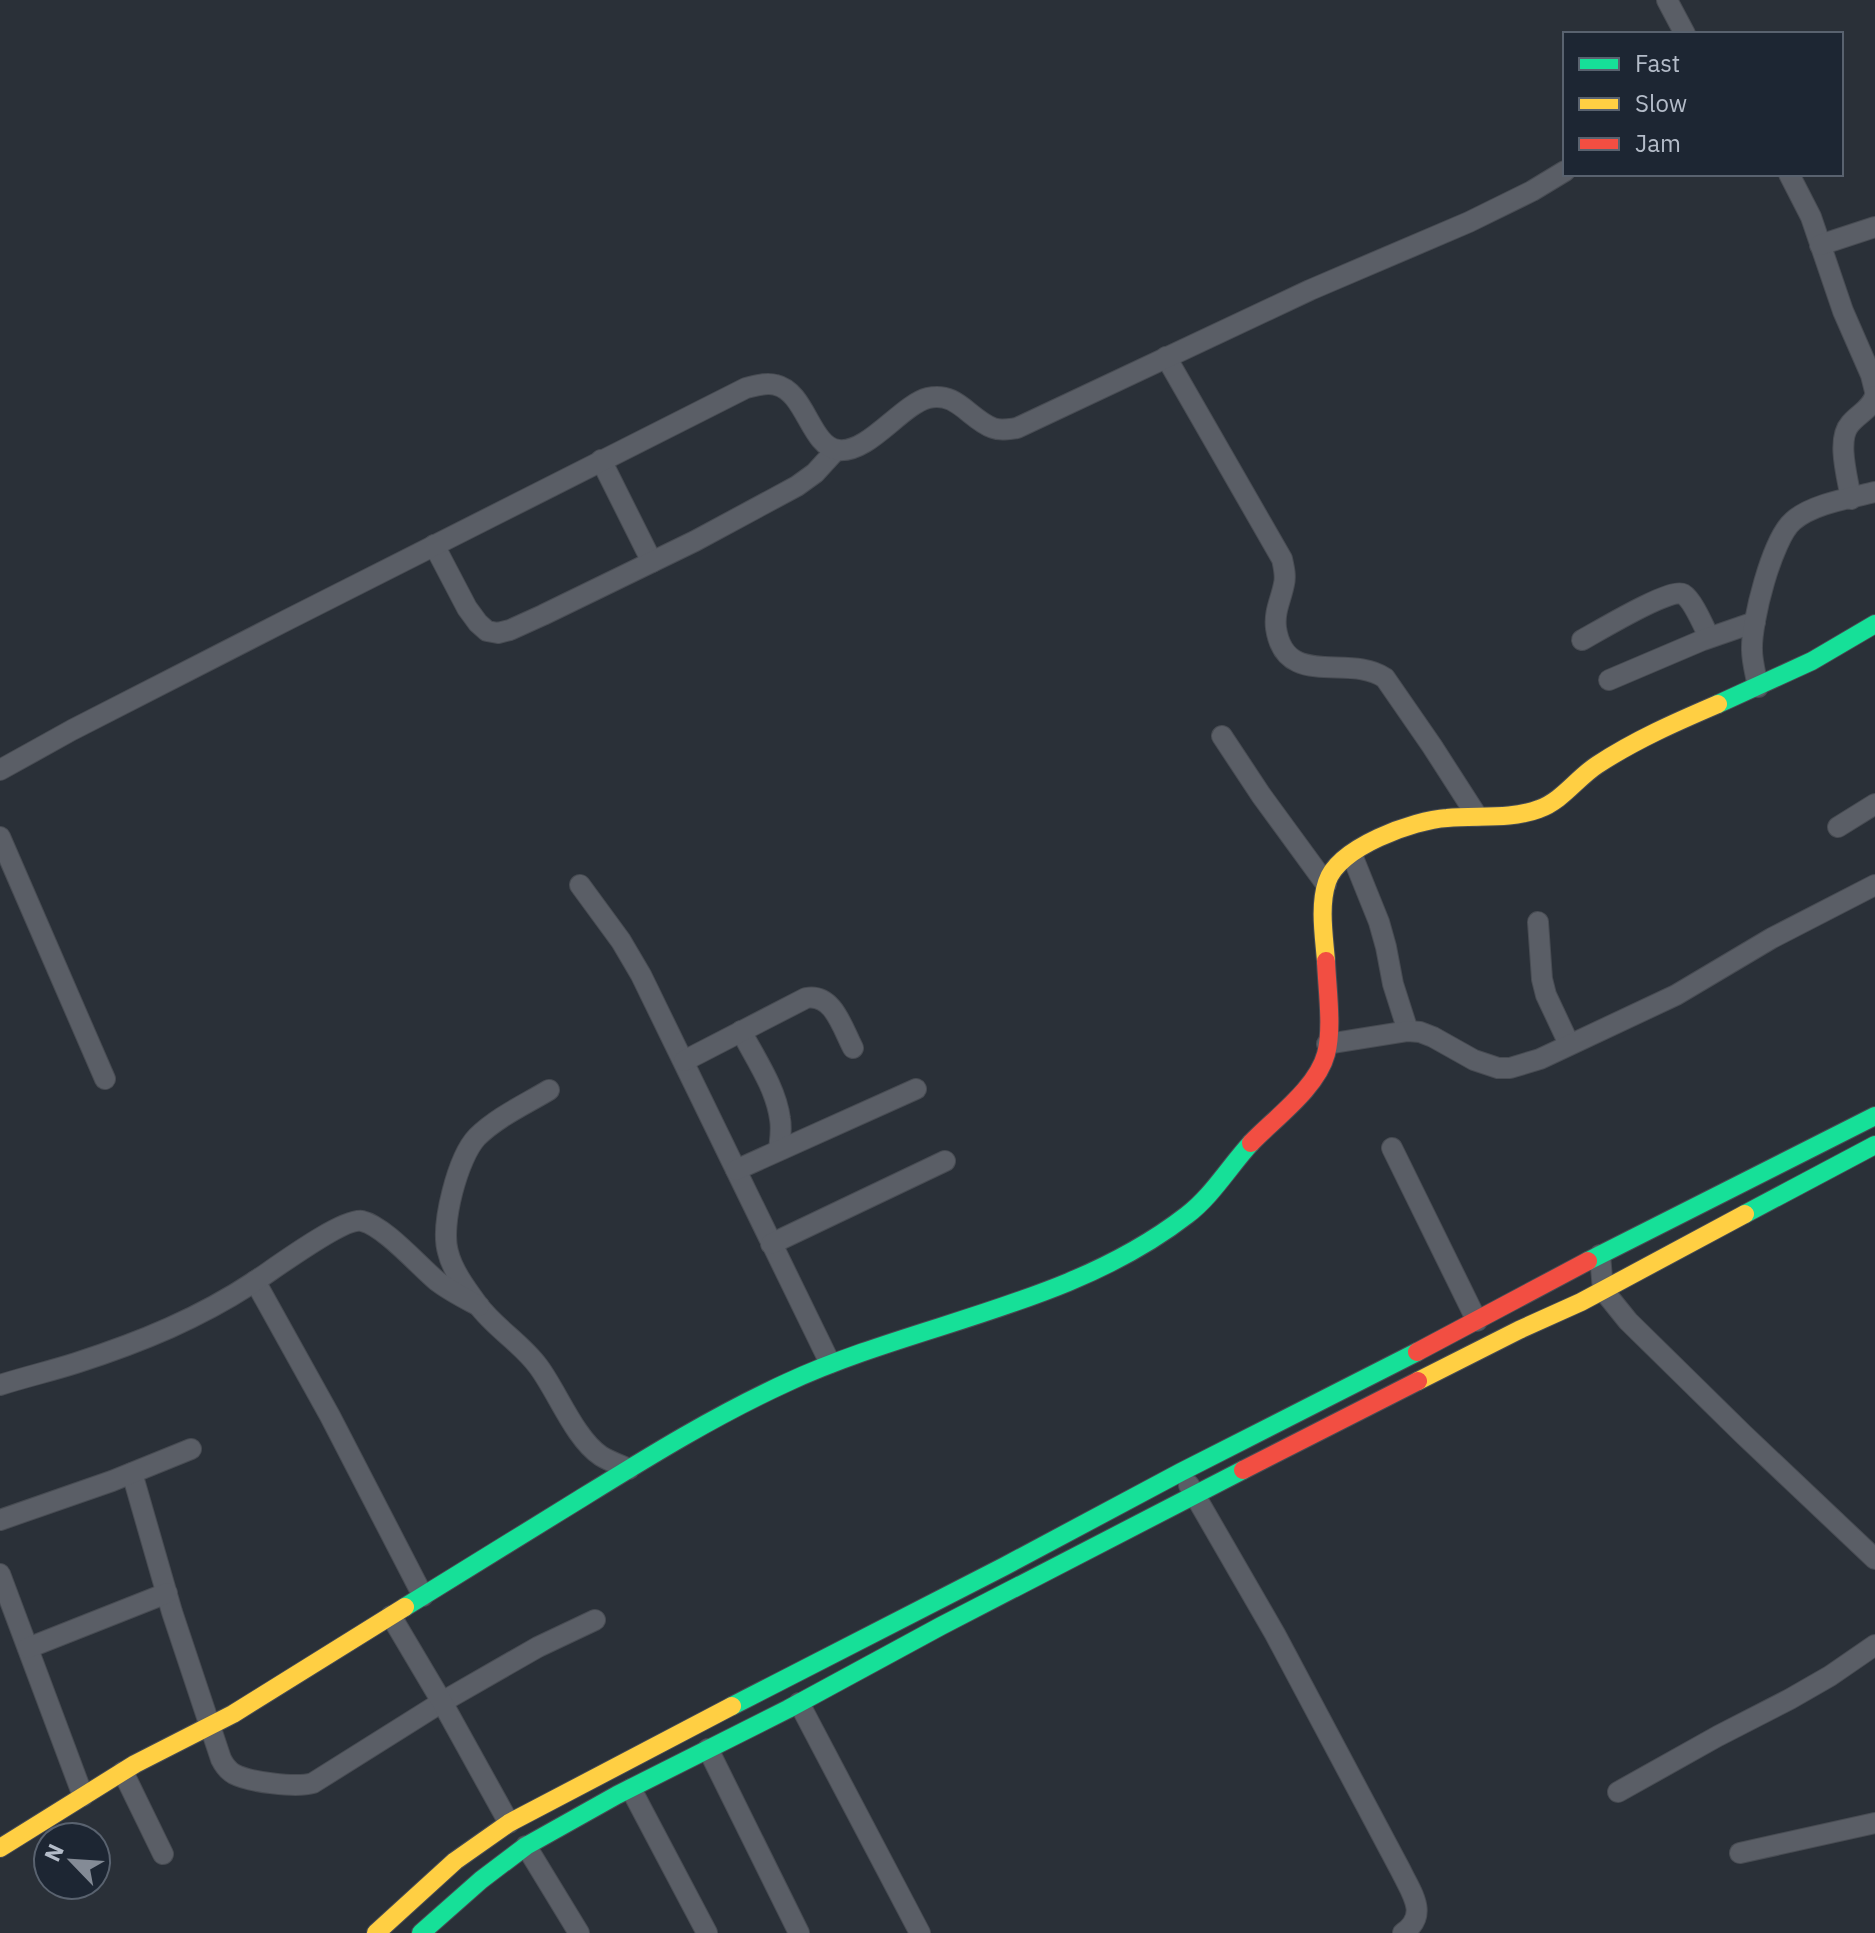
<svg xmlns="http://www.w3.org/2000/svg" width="1875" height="1933" font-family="'IBM Plex Sans',sans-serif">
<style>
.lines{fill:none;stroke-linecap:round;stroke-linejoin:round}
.street-casing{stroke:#484c53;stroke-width:22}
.fast-casing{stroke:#484c53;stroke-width:20}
.slow-casing{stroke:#484c53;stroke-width:20}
.jam-casing{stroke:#484c53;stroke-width:20}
.street{stroke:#5a5e66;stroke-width:20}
.fast{stroke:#16e098;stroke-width:18}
.slow{stroke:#ffcf43;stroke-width:18}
.jam{stroke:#f24e42;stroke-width:18}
</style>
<rect width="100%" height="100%" fill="#2a3038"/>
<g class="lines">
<g class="street-casing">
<g id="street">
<polyline points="1667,0 1685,34"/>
<polyline points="1789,174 1811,217 1843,311 1871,375 1875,391"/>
<polyline points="1820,245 1875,227"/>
<path d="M1166,357L1282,559C1284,568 1286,576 1284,584C1281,600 1274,611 1276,628C1285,690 1350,653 1385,678L1432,746L1477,816"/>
<polyline points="601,460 652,562"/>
<path d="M1851,499C1848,479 1836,440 1850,424C1859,413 1870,410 1875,396"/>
<polyline points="434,545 467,608 478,623 487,631 498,633 510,630 543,615 695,541 797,486 815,473 836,450"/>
<path d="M1582,640C1597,632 1671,587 1683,594C1693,600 1704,627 1709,637"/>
<polyline points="1609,680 1703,640 1755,622"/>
<path d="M1758,687C1756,675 1752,662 1752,650C1751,622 1772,539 1793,521C1812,504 1850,498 1875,492"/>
<polyline points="1222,736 1261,795 1326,884"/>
<path d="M0,770L72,730L287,620L746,388C755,386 766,382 776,385C806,392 810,446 838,450C868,454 901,405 928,398C957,391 969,419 993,428C1001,431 1009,429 1017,428L1310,290L1469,222L1532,191L1565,171"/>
<polyline points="1838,827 1875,804"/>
<polyline points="0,837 105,1079"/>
<polyline points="1352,855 1379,922 1386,947 1393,984 1408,1031"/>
<polyline points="580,885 621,941 641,975 830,1363"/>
<polyline points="1538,922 1542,979 1546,995 1569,1044"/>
<path d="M741,1031C755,1058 776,1088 780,1119C782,1129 780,1140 779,1150"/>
<polyline points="1327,1044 1408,1031 1420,1032 1433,1037 1474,1060 1498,1068 1510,1068 1540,1059 1676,995 1772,938 1875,885"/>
<path d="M684,1061L806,998C833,993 842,1027 853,1048"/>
<path d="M549,1090C526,1104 497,1117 477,1137C458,1157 440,1225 448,1252C452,1270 467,1290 478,1305C495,1328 521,1343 538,1366C557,1391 575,1439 601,1456C609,1461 620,1465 629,1469"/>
<polyline points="1392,1148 1477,1321"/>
<polyline points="736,1170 916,1089"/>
<polyline points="771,1244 945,1161"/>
<polyline points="1600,1255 1603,1290 1628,1321 1743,1434 1875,1559"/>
<polyline points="255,1281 330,1416 423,1596"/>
<path d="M0,1385C25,1377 51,1371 76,1363C141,1342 200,1318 257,1280C275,1268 344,1217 362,1221C384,1226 418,1265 437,1281C450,1291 464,1298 479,1306"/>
<path d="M132,1473L172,1612L221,1759C224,1765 227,1770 234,1774C249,1782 296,1788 313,1783L442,1702L538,1647L595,1620"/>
<path d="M1189,1485L1275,1634L1401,1871C1412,1894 1429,1915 1403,1933"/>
<polyline points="0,1520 112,1481 191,1449"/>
<polyline points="0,1574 83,1796"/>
<polyline points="391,1616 442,1702 509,1823"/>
<polyline points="28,1648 167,1593"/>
<polyline points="799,1703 920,1933"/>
<polyline points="708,1749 799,1933"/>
<polyline points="123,1772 163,1854"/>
<polyline points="631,1789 707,1933"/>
<polyline points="1618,1792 1718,1736 1790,1699 1830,1676 1875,1645"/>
<polyline points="526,1846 579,1933"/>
<polyline points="1740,1853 1875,1823"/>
</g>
</g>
<g class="fast-casing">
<g id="fast">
<polyline points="1718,704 1812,661 1875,624"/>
<polyline points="1745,1214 1875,1145"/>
<polyline points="1588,1261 1875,1116"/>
<path d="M405,1607C464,1571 522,1535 580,1499C648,1457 714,1416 786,1383C917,1322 1070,1306 1187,1215C1212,1196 1229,1167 1251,1143"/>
<polyline points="732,1706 1005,1566 1181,1472 1417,1352"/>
<polyline points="421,1933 481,1880 526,1846 617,1795 788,1709 941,1626 1243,1470"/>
</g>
</g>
<g class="slow-casing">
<g id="slow">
<path d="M1326,961C1324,936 1319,906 1327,882C1338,847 1414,820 1447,818C1477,815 1510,820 1539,809C1562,801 1577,778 1597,765C1635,740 1676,722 1718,704"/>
<polyline points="1418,1381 1519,1330 1581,1302 1745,1214"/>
<polyline points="0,1848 135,1764 233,1714 405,1607"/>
<polyline points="376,1933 455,1861 509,1823 732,1706"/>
</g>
</g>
<g class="jam-casing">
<g id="jam">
<path d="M1251,1143C1275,1118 1317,1088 1326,1054C1333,1029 1327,988 1326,961"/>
<polyline points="1417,1352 1588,1261"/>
<polyline points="1243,1470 1418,1381"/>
</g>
</g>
<use href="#street" class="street"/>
<use href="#fast" class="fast"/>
<use href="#slow" class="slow"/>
<use href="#jam" class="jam"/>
</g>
<rect x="1563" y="32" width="280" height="144" fill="#1d2633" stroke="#59626f" stroke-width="2"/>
<rect x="1579" y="58" width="40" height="12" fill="#16e098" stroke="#59626f" stroke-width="2"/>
<text x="1635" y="72" font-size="24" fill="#b4bcc9">Fast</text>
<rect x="1579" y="98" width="40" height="12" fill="#ffcf43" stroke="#59626f" stroke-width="2"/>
<text x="1635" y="112" font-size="24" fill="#b4bcc9">Slow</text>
<rect x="1579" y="138" width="40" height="12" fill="#f24e42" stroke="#59626f" stroke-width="2"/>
<text x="1635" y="152" font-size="24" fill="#b4bcc9">Jam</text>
<g transform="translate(72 1861) rotate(295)"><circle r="38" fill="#1d2633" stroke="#59626f" stroke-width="2"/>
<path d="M0-6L14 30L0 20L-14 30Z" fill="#848b96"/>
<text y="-12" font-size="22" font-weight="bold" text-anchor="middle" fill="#b4bcc9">N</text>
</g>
</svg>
